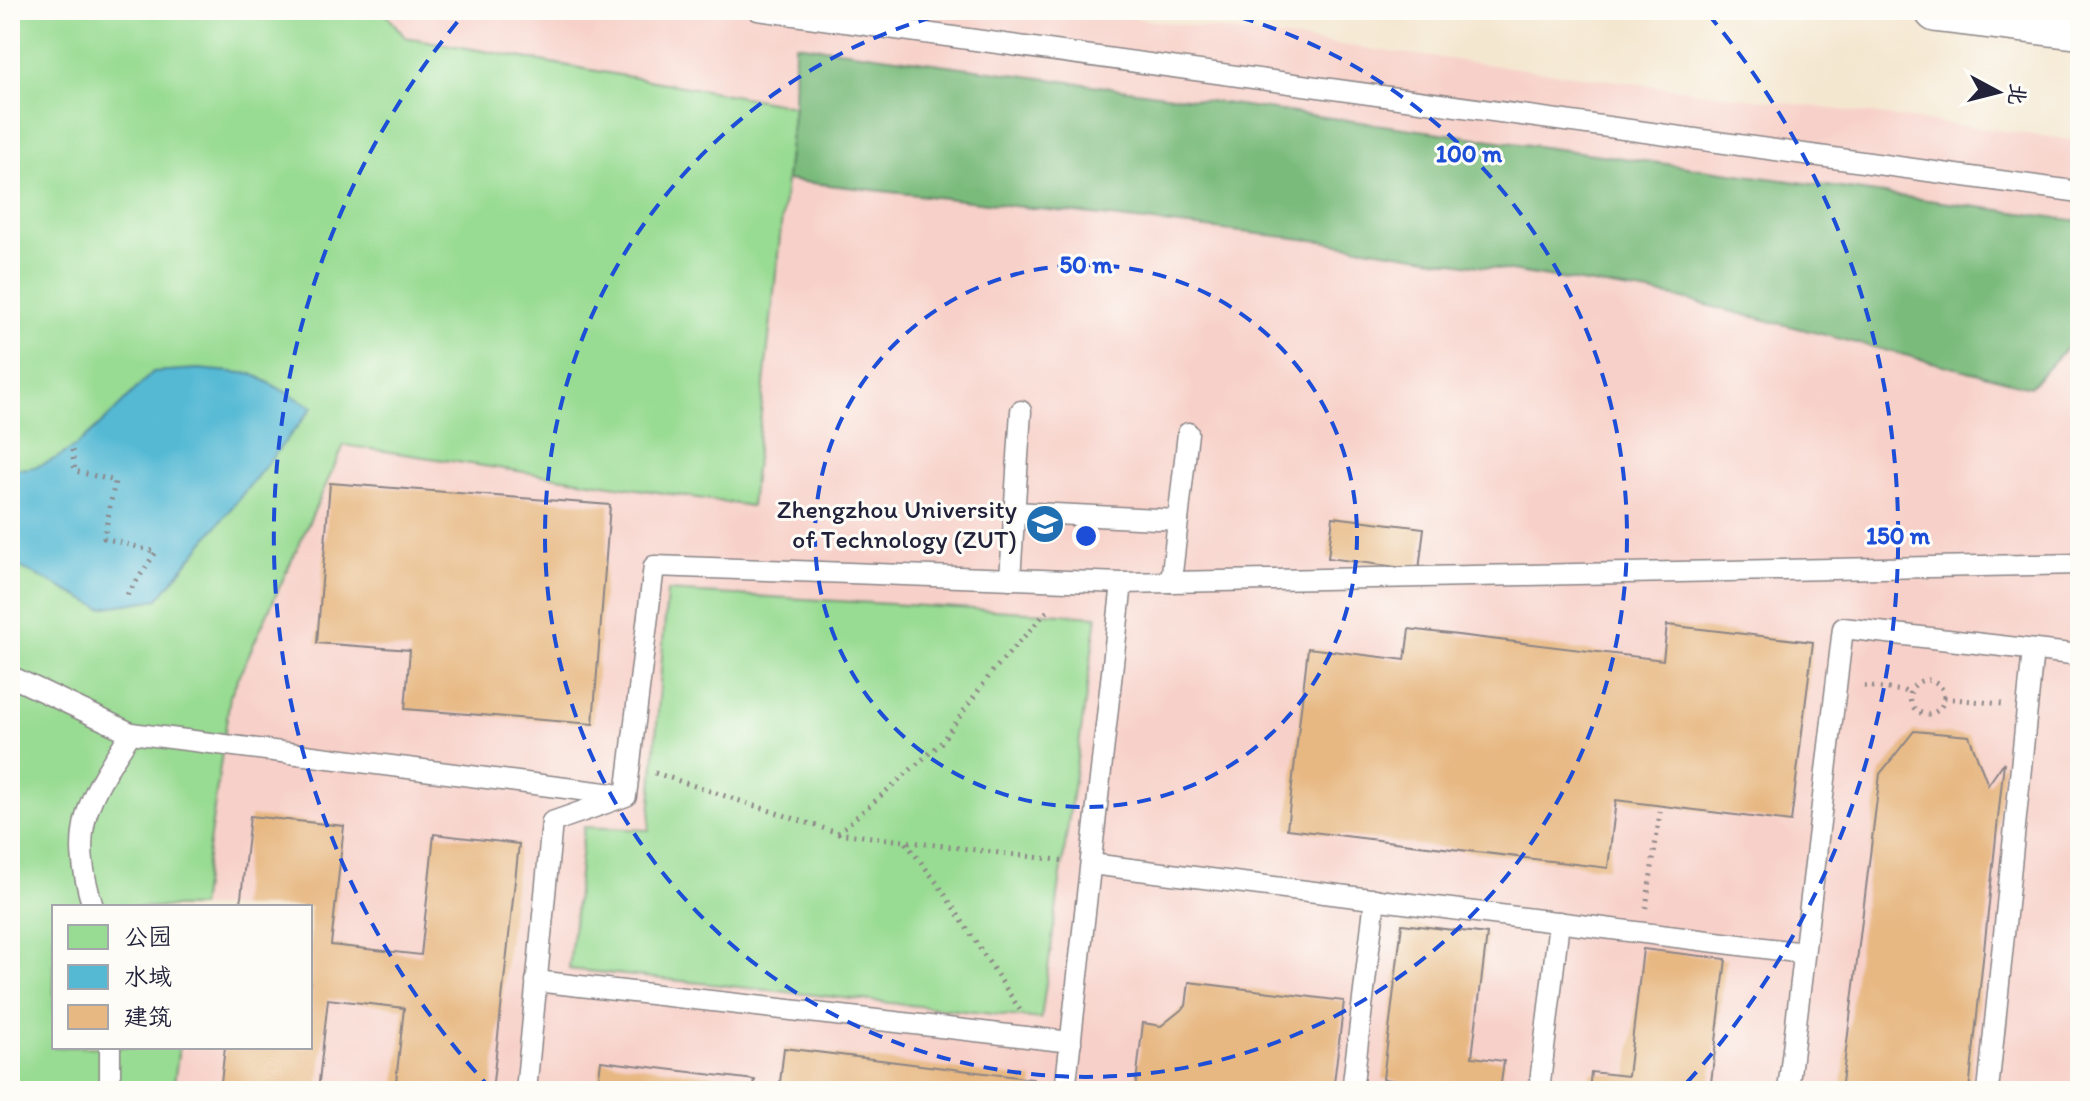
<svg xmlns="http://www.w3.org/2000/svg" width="2090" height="1101" font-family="Itim,'LXGW WenKai TC',sans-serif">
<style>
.built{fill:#f7d1c9;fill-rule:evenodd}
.green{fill:#98db92;stroke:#5d7e66;stroke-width:2}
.forest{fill:#7abb7c;stroke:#4e6e5c;stroke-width:2}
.water{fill:#55b9d4;stroke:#3c6e88;stroke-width:2}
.building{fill:#e7b882}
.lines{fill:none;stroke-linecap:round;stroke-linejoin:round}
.service-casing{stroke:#8b8486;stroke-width:23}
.trunk-casing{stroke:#8b8486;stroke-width:47}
.path{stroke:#8b8486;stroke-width:5;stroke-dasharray:2 6;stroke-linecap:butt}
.service{stroke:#fff;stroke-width:20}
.trunk{stroke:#fff;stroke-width:44}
.ring{fill:none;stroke:#1d4ed8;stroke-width:4;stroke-dasharray:14 10}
.labels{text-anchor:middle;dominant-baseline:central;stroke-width:6;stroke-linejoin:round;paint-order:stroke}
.poi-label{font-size:26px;fill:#22223b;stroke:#fdfcf7;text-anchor:end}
.centre{fill:#1d4ed8;stroke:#fdfcf7;stroke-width:4}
.ring-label{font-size:24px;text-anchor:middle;font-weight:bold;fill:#1d4ed8;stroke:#fdfcf7;stroke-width:6;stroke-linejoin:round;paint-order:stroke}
</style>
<rect width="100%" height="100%" fill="#fdfcf7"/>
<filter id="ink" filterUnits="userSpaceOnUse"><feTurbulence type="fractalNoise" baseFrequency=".0125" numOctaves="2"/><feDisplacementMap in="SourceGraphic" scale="16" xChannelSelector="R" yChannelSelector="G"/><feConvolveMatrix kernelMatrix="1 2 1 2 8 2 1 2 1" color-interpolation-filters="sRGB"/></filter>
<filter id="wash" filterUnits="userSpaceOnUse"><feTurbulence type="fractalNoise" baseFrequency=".006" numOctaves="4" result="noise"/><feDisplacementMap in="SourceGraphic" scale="32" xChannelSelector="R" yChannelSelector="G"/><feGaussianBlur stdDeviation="1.8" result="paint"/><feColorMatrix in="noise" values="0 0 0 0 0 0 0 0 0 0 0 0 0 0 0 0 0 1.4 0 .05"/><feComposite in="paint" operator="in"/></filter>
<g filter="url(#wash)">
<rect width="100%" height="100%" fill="#f4e7d0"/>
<path class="built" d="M10,10H1071L2080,141V1091H10ZM54,907H310V1047H54Z"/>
<g class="green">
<polygon points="10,10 383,10 405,37 794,106 751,506 344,445 230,696 200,907 54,907 54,1047 179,1047 173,1091 10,1091"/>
<polygon points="667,591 1097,616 1041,1019 569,969 584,827 649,830"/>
</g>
<polygon class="forest" points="795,44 2080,221 2080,333 2030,387 1675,297 1321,241 786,180 794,106"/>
<path class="water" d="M198,369L253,374L313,407L158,599L101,608L10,562V468C62,477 118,405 153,372Z"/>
<g id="blocks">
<g class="building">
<polygon points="330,483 610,505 593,724 405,709 410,650 317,643"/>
<polygon points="1333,517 1424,528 1419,570 1328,558"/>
<polygon points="1667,625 1813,642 1791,822 1616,800 1608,868 1287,829 1308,648 1405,660 1409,629 1663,660"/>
<polygon points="1914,731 1969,736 1988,785 2004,762 1969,1091 1841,1091 1880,774"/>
<polygon points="250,816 344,826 331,945 421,955 434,834 519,844 492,1091 395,1091 404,1008 328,999 318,1091 220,1091 225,1047 310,1047 310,907 240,907"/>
<polygon points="1402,924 1487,934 1472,1057 1504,1061 1500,1091 1415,1091 1416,1083 1383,1079"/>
<polygon points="1643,949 1726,959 1710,1091 1589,1091 1591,1072 1628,1076"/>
<polygon points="1189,982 1344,1001 1333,1091 1135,1091 1143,1023 1161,1026 1186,1006"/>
<polygon points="784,1048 1033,1079 1032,1091 779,1091"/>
<polygon points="601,1061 755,1080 753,1091 597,1091"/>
</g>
</g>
</g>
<g filter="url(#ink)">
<use href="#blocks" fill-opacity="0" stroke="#8b8486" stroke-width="2"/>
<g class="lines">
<g class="service-casing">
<g id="service">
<polyline points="758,10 2080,192"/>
<polyline points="1013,512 1178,520"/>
<polyline points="1010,579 1021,411"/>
<polyline points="1171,582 1188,433"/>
<polyline points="10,676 131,733 621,795"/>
<polyline points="1091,864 1804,953"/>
<path d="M93,907C68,828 88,798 131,733"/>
<polyline points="536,981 1071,1042"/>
<polyline points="110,1047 110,1091"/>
<polyline points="526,1091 552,822 626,796 654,566 1122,583 2080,564"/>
<polyline points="1065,1091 1122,583"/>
<polyline points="1352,1091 1375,899"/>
<polyline points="1539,1091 1559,922"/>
<polyline points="1788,1091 1843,628 2080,655"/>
<polyline points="1988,1091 2033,650"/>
</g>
</g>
<g class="trunk-casing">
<polyline id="trunk" points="1937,10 2080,27"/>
</g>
<g class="path">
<polyline points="72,450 75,471 115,481 104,538 156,552 125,598"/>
<circle cx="1927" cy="697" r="17"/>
<polyline points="1864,686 1911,692"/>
<polyline points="1944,698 2002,704"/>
<polyline points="655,773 838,833 1066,861"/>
<polyline points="838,833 940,744 992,672 1049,609"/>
<polyline points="906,843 940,887 1020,1010"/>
<polyline points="1646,908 1661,806"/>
</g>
<use href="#service" class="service"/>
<use href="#trunk" class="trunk"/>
</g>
</g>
<g class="ring">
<circle cx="1086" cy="536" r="271"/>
<path d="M1217 11A541 541 0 1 1 955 11"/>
<path d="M492 1090A812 812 0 0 1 464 14M1708 14A812 812 0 0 1 1680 1090"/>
</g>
<defs>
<g id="university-disc" transform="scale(2)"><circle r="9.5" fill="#1f6fb2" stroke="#fdfcf7"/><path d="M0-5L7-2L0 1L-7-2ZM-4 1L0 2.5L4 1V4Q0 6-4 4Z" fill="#fff"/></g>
</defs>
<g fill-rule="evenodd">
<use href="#university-disc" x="1045" y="524"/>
</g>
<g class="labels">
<g class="poi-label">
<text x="1017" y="509">Zhengzhou University<tspan x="1017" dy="30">of Technology (ZUT)</tspan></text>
</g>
</g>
<circle cx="1086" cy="536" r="12" class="centre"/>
<g class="ring-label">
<text x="1469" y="162">100 m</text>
<text x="1086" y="273">50 m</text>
<text x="1898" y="544">150 m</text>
</g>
<rect width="2090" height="1101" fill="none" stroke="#fdfcf7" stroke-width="40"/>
<rect x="52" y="905" width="260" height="144" fill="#fdfcf7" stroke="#a5a5ac" stroke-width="2"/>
<rect x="68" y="925" width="40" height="24" fill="#98db92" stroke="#a5a5ac" stroke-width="2"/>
<text x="124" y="945" font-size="24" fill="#22223b">公园</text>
<rect x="68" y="965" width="40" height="24" fill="#55b9d4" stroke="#a5a5ac" stroke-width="2"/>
<text x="124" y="985" font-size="24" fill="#22223b">水域</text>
<rect x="68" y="1005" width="40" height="24" fill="#e7b882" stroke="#a5a5ac" stroke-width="2"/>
<text x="124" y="1025" font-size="24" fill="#22223b">建筑</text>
<g transform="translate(1998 92) rotate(97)" stroke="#fdfcf7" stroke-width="6" paint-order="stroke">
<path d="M0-6L14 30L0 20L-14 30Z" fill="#22223b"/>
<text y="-12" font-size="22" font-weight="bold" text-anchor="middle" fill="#22223b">北</text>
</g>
</svg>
